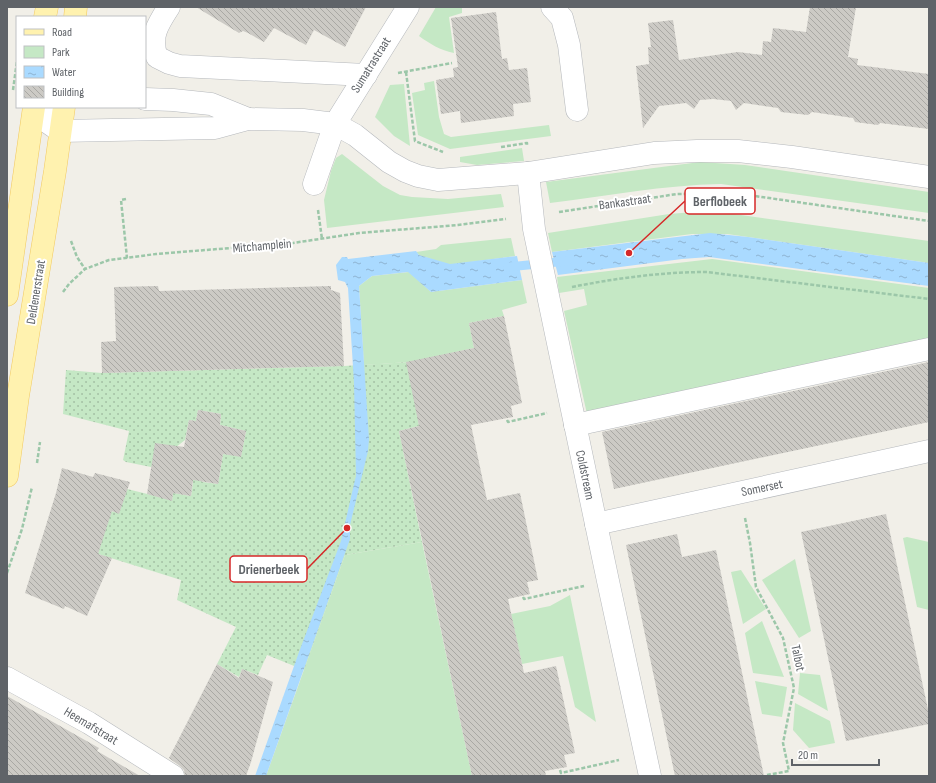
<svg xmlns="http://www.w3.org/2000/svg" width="936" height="783" font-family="'Sofia Sans Condensed',sans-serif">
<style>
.green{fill:#c5e8c5}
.garden{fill:url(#garden-dots)}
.water{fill:url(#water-ripples)}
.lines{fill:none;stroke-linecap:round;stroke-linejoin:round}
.stream{stroke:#aadaff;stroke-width:9}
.building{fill:url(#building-back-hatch)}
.minor-casing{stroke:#b5b8bc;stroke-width:23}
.major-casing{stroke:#f2c960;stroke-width:23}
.path{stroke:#9cc7a9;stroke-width:2.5;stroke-dasharray:4 2;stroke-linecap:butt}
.minor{stroke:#fff;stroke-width:22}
.major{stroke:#fff2af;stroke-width:22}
.labels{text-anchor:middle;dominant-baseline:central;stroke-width:4;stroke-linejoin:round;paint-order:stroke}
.street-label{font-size:13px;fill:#5f6368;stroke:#fff}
.leader{fill:none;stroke:#d62828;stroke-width:1.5}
.callout-dot{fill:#d62828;stroke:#fff;stroke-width:1.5}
.callout{fill:#fff;stroke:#d62828;stroke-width:1.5}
.callout-label{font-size:14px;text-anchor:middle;font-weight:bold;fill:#5f6368}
</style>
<defs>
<pattern id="garden-dots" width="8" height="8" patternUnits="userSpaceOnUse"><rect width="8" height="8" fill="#c5e8c5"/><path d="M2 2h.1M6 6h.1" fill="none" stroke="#a3c0a4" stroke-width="1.8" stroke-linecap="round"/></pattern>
<pattern id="water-ripples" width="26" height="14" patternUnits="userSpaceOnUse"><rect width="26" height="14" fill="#aadaff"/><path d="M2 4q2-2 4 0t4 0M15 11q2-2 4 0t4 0" fill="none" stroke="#8eb4d2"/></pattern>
<pattern id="building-back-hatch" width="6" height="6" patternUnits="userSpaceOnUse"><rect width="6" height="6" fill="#cccac5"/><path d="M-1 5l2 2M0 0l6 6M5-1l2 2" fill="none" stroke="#a9a8a4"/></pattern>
</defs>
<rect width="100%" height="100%" fill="#f1efe8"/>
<g class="green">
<path d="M436,7H462V13L449,17L454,53C440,50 430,44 419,36Z"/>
<polygon points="434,81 439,117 444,134 451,137 549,125 551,136 450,149 418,135 412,93 425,90 424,83"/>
<polygon points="404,84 410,146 394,136 375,117 390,85"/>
<polygon points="522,148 524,161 477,165 460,162 460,157"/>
<polygon points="342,154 383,186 400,195 412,197 448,199 501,194 504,207 327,228 324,200 331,171 336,158"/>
<path d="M700,162L745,165L929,192V213L721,184C664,185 607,196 550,203L546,182Z"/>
<polygon points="707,211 741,215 929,241 929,263 727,234 692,234 552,252 548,233 669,214"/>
<polygon points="511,238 515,256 449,265 419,255 416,252 436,249 441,245"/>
<polygon points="712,259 929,288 929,340 587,414 564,311 587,305 584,289 559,293 557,277"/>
<polygon points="409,272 431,292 522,280 527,303 502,310 504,316 469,323 474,348 410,362 364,365 359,286 372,276"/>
<polygon points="907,537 929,542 929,610 917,607 903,538"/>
<polygon points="422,542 472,776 266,776 345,555"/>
<polygon points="795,559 811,631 799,638 762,580"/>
<polygon points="741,570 766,609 743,624 731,572"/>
<polygon points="570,595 596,722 575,707 563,656 522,664 511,614 550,606"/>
<polygon points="762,621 784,677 753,673 745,633"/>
<polygon points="800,673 820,675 828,711 798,694"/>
<polygon points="755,681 787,687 782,717 762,714"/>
<polygon points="795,703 830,721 835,743 809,748 793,730"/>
</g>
<polygon class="garden" points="410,362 419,426 399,431 422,542 345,555 304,670 267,655 258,675 242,669 239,677 217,664 236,627 177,600 181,580 98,554 107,510 119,513 127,489 172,500 173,493 191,496 193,482 188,473 203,482 218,484 223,454 241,456 246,431 220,425 221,414 198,410 196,421 189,420 185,440 151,467 126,462 123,460 129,431 63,414 66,370 102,373 344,366"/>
<g class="water">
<polygon points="710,233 748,237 929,263 929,286 709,257 682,259 558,275 552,252"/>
<polygon points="416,251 419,255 450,264 517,256 522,280 431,292 408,272 372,276 359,286 369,439 368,451 350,525 350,539 266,776 255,776 299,652 341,541 354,484 356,476 354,383 348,288 345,282 338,280 336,265 342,257 347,257 348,259"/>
</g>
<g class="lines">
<polyline class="stream" points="508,267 567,261"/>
</g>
<g class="building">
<polygon points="196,7 366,7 345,47 314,30 306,45 274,28 264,42 248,33 243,31 239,33"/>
<polygon points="810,7 856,7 848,57 858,59 857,65 929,74 929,129 880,123 878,125 855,122 853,118 812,112 808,115 781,112 778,108 744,103 736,110 731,101 713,99 700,100 694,109 686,103 659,106 643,128 636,66 649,64 648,47 651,47 648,23 673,20 679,60 738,52 762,55 763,41 771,42 773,28 806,32"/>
<polygon points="496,12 502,59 507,58 509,70 527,68 531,102 513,104 514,116 461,123 460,111 441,114 436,80 454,77 453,68 458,67 451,18"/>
<polygon points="158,286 159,291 331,286 331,290 340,293 344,366 102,373 101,342 116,341 114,287"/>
<polygon points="504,316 522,403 511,406 513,417 471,425 487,500 520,493 538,580 527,582 530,594 508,599 524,673 556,666 575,753 564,755 567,767 545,771 546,776 472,776 399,431 419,426 406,362 474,348 469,323"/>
<polygon points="929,362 929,422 614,489 602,432"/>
<polygon points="198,410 221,414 220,425 246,431 241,457 223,454 218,484 193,480 191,496 173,493 172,501 147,494 155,443 184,447 189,420 196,421"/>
<polygon points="62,468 93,477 95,473 130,482 119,514 112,511 98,554 112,558 87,616 65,606 64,609 25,593 56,493"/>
<polygon points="886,514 929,714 929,724 846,741 801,532"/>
<polygon points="677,534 682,557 716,550 764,776 675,776 626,545"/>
<polygon points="217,664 239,678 242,669 273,682 251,762 246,776 185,776 184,770 180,766 169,758"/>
<polygon points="7,696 99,748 97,751 140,776 7,776"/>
</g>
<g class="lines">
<g class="minor-casing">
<g id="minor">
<path d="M169,7C158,24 149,37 157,57L169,63L180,66L366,75"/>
<polyline points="552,7 562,18 569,45 577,110"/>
<polyline points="145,99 173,100 211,104 248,119"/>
<polyline points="45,107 34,113 60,131 215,128 248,119 303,120 335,124 355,135 389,162 405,171 418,176 438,180 528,173 654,153 697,151 738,151 792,157 929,177"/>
<polyline points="528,173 534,229 608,581 650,776"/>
<polyline points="314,184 335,124 408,7"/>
<polyline points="575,425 929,349"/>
<polyline points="596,524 929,451"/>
<polyline points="7,678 89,723 173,776"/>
</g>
</g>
<g class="major-casing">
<g id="major">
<polyline points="45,17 47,7"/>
<polyline points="75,17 76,7"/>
<polyline points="7,295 34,107"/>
<polyline points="7,476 18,396 55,171 64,107"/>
</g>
</g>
<g class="path">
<polyline points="406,72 415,141 443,152"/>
<polyline points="398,73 452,63"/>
<polyline points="13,90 17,61"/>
<polyline points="501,147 527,143 527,146"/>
<polyline points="126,199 121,200 127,258"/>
<polyline points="318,210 322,239"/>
<polyline points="559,212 677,194 734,193 929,221"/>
<polyline points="71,241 77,257 85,269"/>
<path d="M572,287C617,278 662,272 707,272L929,299"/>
<polyline points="63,292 69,284 85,269 109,260 156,254 293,243 359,233 458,225 506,219"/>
<polyline points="507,420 508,422 547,413"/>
<polyline points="37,463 40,442"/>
<polyline points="745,518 750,543 756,587 783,638 794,688 783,743 789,771 767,775"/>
<polyline points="7,573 22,529 32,487"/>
<polyline points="523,597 524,599 584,586"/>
<polyline points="560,770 561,773 619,760"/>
</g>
<use href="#minor" class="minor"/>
<use href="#major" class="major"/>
</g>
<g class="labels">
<g class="street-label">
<text transform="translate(371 65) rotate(-58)">Sumatrastraat</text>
<text transform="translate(625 202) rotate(-8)">Bankastraat</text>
<text transform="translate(262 246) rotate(-5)">Mitchamplein</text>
<text transform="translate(36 292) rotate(-81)">Deldenerstraat</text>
<text transform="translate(585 475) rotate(78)">Coldstream</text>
<text transform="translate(762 488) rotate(-12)">Somerset</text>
<text transform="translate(798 658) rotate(78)">Talbot</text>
<text transform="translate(91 726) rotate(31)">Heemafstraat</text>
</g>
</g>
<path class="leader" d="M629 253L685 201M347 528L307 569"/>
<g class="callout-dot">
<circle cx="629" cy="253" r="4"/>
<circle cx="347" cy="528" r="4"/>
</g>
<g class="callout">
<rect x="685" y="188" width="70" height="26" rx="4"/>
<rect x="230" y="556" width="77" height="26" rx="4"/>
</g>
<g class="callout-label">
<text x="720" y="206">Berflobeek</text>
<text x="269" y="574">Drienerbeek</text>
</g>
<rect width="936" height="783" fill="none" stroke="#5f6368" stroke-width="16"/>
<rect x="16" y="16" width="130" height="92" fill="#ffffff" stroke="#bfc1c3"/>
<rect x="24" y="29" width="20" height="6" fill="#fff2af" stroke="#bfc1c3"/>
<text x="52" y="36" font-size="12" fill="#5f6368">Road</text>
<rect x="24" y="46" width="20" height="12" fill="#c5e8c5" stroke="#bfc1c3"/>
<text x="52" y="56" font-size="12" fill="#5f6368">Park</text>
<rect x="24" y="66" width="20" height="12" fill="url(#water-ripples)" stroke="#bfc1c3"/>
<text x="52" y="76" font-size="12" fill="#5f6368">Water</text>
<rect x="24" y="86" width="20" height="12" fill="url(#building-back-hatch)" stroke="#bfc1c3"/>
<text x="52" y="96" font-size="12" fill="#5f6368">Building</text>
<path d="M792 759v6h87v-6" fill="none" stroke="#5f6368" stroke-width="2"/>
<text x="798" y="759" font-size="12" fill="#5f6368" stroke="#ffffff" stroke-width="3" paint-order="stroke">20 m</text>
</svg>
